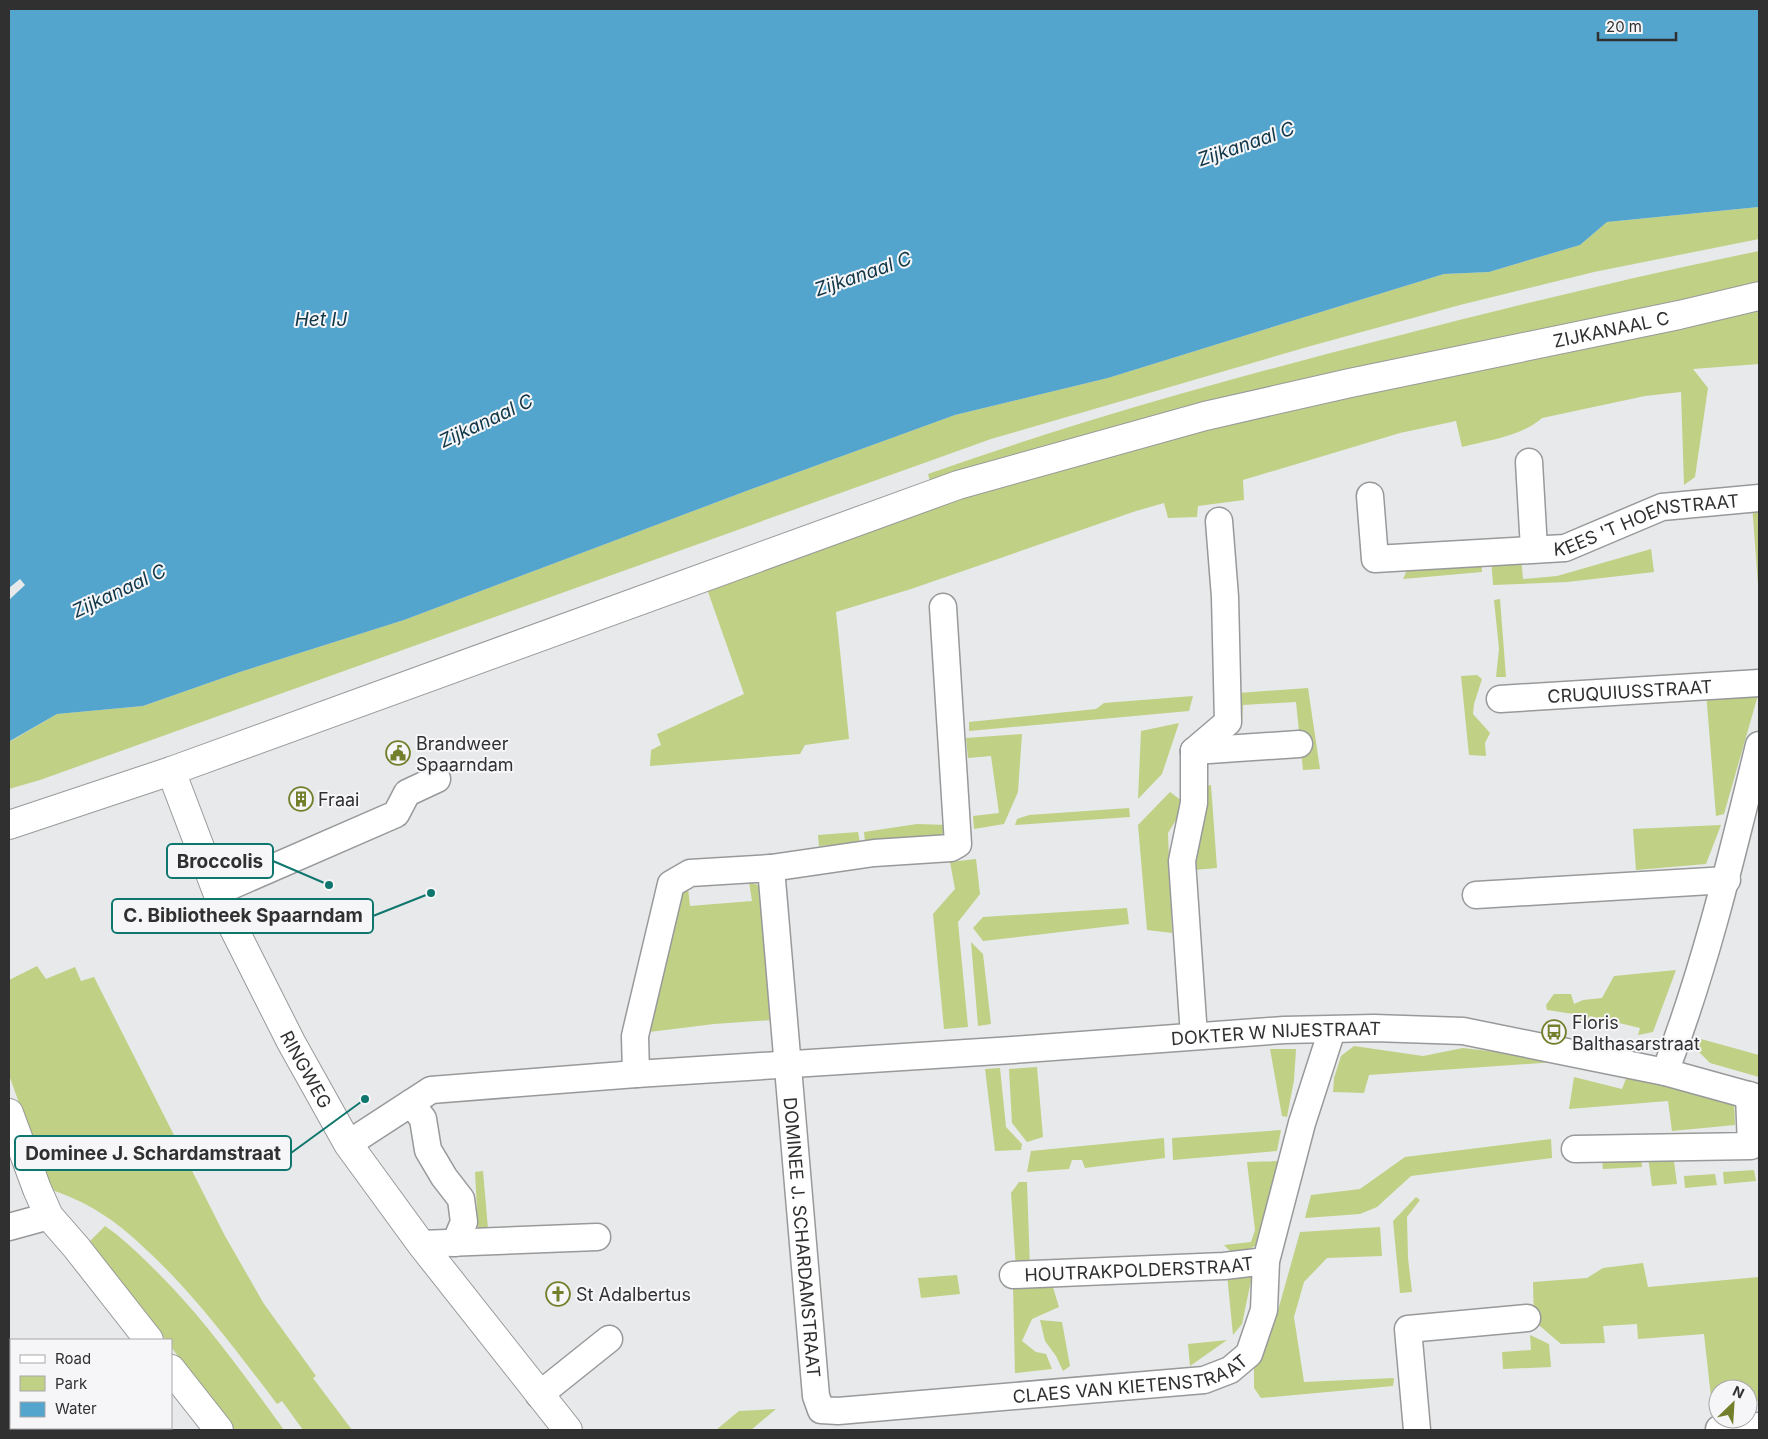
<svg xmlns="http://www.w3.org/2000/svg" width="1768" height="1439" font-family="Inter,sans-serif">
<style>
.green{fill:#c0d085}
.water{fill:#53a5ce}
.pier{fill:#e8e9ea}
.lines{fill:none;stroke-linecap:round;stroke-linejoin:round}
.street-casing{stroke:#98999a;stroke-width:29}
.secondary-casing{stroke:#98999a;stroke-width:30}
.street{stroke:#fff;stroke-width:26}
.secondary{stroke:#fff;stroke-width:28}
.labels{text-anchor:middle;dominant-baseline:central;stroke-width:4;stroke-linejoin:round;paint-order:stroke}
.street-label{font-size:18px;fill:#303031;stroke:#f6f6f8}
.poi-label{font-size:18px;fill:#303031;stroke:#f6f6f8;text-anchor:start}
.water-label{font-size:19px;font-style:italic;fill:#123748;stroke:#f6f6f8}
.leader{fill:none;stroke:#0f766e;stroke-width:2}
.callout-dot{fill:#0f766e;stroke:#f6f6f8;stroke-width:2}
.callout{fill:#f6f6f8;stroke:#0f766e;stroke-width:2}
.callout-label{font-size:19px;text-anchor:middle;font-weight:bold;fill:#303031}
</style>
<rect width="100%" height="100%" fill="#e8e9ea"/>
<g class="green">
<polygon points="1759,207 1759,239 1594,272 1460,305 1307,347 991,439 40,780 9,789 9,738 11,741 57,714 143,706 240,672 404,620 749,490 955,415 1108,378 1444,274 1489,272 1580,245 1607,222"/>
<path d="M1759,251V283L1521,334L931,485L928,474C1080,420 1236,377 1393,337C1514,306 1636,276 1759,251Z"/>
<path d="M1759,307V364L1693,369L1708,388L1695,477L1684,485L1681,392L1645,396L1542,418C1520,437 1489,440 1462,447L1456,421L1400,433L1243,480L1244,500L1198,506L1197,517L1168,518L1164,503L1136,511L911,589L836,612L849,739L805,745L800,754L650,766L651,750L661,745L657,734L744,694L707,589L872,523L1124,447Z"/>
<polygon points="1752,504 1759,506 1759,598"/>
<polygon points="1651,549 1654,572 1567,582 1493,585 1491,559 1497,565 1513,565 1513,556 1521,556 1523,579 1557,576"/>
<polygon points="1481,558 1482,572 1403,579 1410,564"/>
<polygon points="1500,599 1506,677 1496,677 1499,649 1494,600"/>
<polygon points="1477,675 1482,679 1474,704 1473,714 1490,733 1485,743 1486,756 1469,755 1461,676"/>
<polygon points="1308,688 1320,769 1303,770 1296,702 1243,705 1242,726 1233,725 1238,693"/>
<polygon points="1706,692 1758,695 1724,814 1716,816"/>
<polygon points="1193,696 1189,711 969,731 969,722 1096,709 1104,703"/>
<polygon points="1179,723 1162,774 1138,799 1141,731"/>
<polygon points="1022,734 1018,792 1004,824 974,829 973,816 999,813 991,756 968,758 966,738"/>
<polygon points="1211,785 1217,868 1194,870 1205,786"/>
<polygon points="1170,792 1186,804 1168,833 1172,933 1147,930 1138,825"/>
<polygon points="1129,808 1130,817 1015,825 1017,819 1029,815"/>
<polygon points="917,824 948,825 940,837 865,842 864,832"/>
<polygon points="1721,825 1706,864 1636,870 1633,829"/>
<polygon points="858,832 860,843 819,846 818,835"/>
<polygon points="976,859 980,894 958,922 968,1027 944,1029 933,914 955,889 950,862"/>
<polygon points="749,882 761,886 772,1020 714,1024 649,1032 682,890 688,888 690,906 752,901"/>
<polygon points="1127,908 1129,924 983,941 973,928 983,917"/>
<polygon points="971,942 983,954 991,1024 978,1026"/>
<path d="M37,966L46,979L75,967L81,981L94,977L225,1236L264,1304L316,1376L313,1378L352,1430H303L282,1401L277,1404C238,1353 199,1300 152,1255C136,1240 120,1225 102,1214C86,1203 68,1196 50,1189L9,1075V980Z"/>
<polygon points="1676,970 1653,1032 1638,1035 1640,1028 1590,1016 1586,1022 1579,1020 1580,1015 1547,1010 1546,1005 1554,994 1571,994 1574,1004 1583,1000 1602,998 1614,976"/>
<polygon points="1701,1039 1759,1055 1759,1077 1710,1063 1698,1051"/>
<polygon points="1354,1046 1423,1056 1463,1048 1524,1055 1556,1062 1369,1075 1364,1093 1333,1092 1334,1078 1341,1056"/>
<polygon points="1270,1049 1296,1049 1294,1080 1287,1117 1282,1116"/>
<polygon points="1037,1067 1043,1137 1027,1142 1012,1123 1009,1069"/>
<polygon points="1000,1068 1006,1127 1022,1144 1021,1150 995,1151 985,1069"/>
<polygon points="1629,1071 1734,1100 1735,1125 1672,1131 1668,1101 1569,1109 1574,1077 1622,1089"/>
<polygon points="1281,1130 1277,1151 1173,1160 1172,1138"/>
<polygon points="1164,1138 1165,1158 1085,1168 1082,1160 1072,1160 1069,1169 1027,1172 1031,1151"/>
<polygon points="1551,1139 1552,1158 1411,1176 1377,1207 1360,1214 1305,1218 1311,1195 1360,1189 1405,1157"/>
<polygon points="1673,1154 1677,1184 1652,1186 1648,1157"/>
<polygon points="1641,1157 1642,1167 1603,1169 1602,1159"/>
<polygon points="1279,1161 1257,1244 1250,1249 1230,1251 1224,1245 1251,1242 1255,1230 1247,1162"/>
<polygon points="1754,1170 1756,1181 1724,1184 1723,1172"/>
<polygon points="483,1171 488,1229 478,1228 475,1172"/>
<polygon points="1715,1174 1717,1185 1685,1188 1684,1176"/>
<polygon points="1019,1182 1027,1182 1030,1269 1016,1269 1011,1193"/>
<polygon points="1416,1197 1420,1200 1407,1217 1408,1258 1412,1292 1400,1293 1393,1221"/>
<path d="M105,1226C121,1237 135,1250 149,1264C201,1314 242,1372 284,1430H235L171,1347V1340H166L90,1248L89,1242Z"/>
<polygon points="1380,1227 1382,1256 1327,1258 1304,1282 1294,1317 1304,1382 1394,1378 1393,1386 1261,1398 1254,1388 1254,1365 1277,1314 1300,1232"/>
<polygon points="1643,1263 1648,1287 1759,1277 1759,1401 1748,1402 1748,1389 1718,1389 1718,1406 1712,1406 1704,1334 1638,1339 1637,1324 1603,1326 1605,1343 1561,1344 1534,1321 1533,1282 1587,1278 1603,1268"/>
<polygon points="1253,1271 1242,1324 1233,1335 1227,1274"/>
<polygon points="957,1275 960,1294 921,1298 918,1278"/>
<polygon points="1052,1284 1059,1307 1032,1319 1022,1341 1036,1352 1046,1354 1052,1369 1015,1373 1013,1287"/>
<polygon points="1040,1320 1062,1322 1070,1366 1063,1371 1056,1356 1045,1341"/>
<polygon points="1530,1335 1549,1344 1551,1367 1503,1369 1502,1352 1531,1350"/>
<polygon points="1227,1340 1190,1366 1188,1344"/>
<polygon points="776,1409 751,1430 716,1430 739,1411"/>
</g>
<polygon class="water" points="9,9 1759,9 1759,207 1607,222 1580,245 1489,272 1444,274 1108,378 955,415 749,490 404,620 240,672 143,706 57,714 10,741 9,738"/>
<polygon class="pier" points="20,579 25,585 9,600 9,588"/>
<g class="lines">
<g class="street-casing">
<g id="street">
<polyline points="1529,462 1534,549"/>
<path id="s1" d="M1370,496L1375,559L1565,548L1662,507L1759,498"/>
<path id="s2" d="M1500,699L1759,683"/>
<polyline points="1194,751 1194,803 1182,861 1194,1036"/>
<polyline points="1194,751 1228,722 1225,597 1219,521"/>
<polyline points="1194,751 1299,744"/>
<polyline points="771,868 874,853 951,848 958,844 943,607"/>
<polyline points="217,892 396,814 407,793 437,779"/>
<polyline points="1476,895 1727,880"/>
<path d="M1665,1072C1706,966 1732,855 1759,745"/>
<path id="s3" d="M636,1074L635,1036L671,884L690,873L771,868L816,1396L821,1410L838,1411L1204,1380L1230,1370L1249,1354L1264,1310L1266,1261L1302,1123L1332,1030"/>
<polyline points="411,1103 423,1119 428,1150 444,1177 461,1199 464,1222 455,1243"/>
<path id="s4" d="M348,1144L431,1090L636,1074L1013,1050L1284,1030L1374,1028L1463,1031L1665,1072L1759,1098"/>
<polyline points="1575,1149 1751,1146 1749,1095"/>
<polyline points="9,1227 49,1216"/>
<polyline points="421,1244 597,1237"/>
<path id="s5" d="M1013,1275L1224,1266L1266,1261"/>
<polyline points="539,1395 609,1339"/>
<polyline points="1719,1429 1759,1426"/>
<polyline points="1417,1430 1408,1329 1527,1318"/>
</g>
</g>
<g class="secondary-casing">
<g id="secondary">
<path id="s6" d="M171,771L217,892L231,923L291,1042L348,1144L421,1244L568,1430"/>
<path id="s7" d="M9,825L171,771L958,485L1205,416L1350,383L1679,315L1759,296"/>
<polyline points="9,1113 37,1189 49,1216 76,1247 149,1340"/>
<polyline points="171,1369 219,1430"/>
</g>
</g>
<use href="#street" class="street"/>
<use href="#secondary" class="secondary"/>
</g>
<defs>
<g id="civic-ring" transform="scale(1.25)"><circle r="9.5" fill="#f6f6f8" stroke="#747f2c" stroke-width="1.5"/><path d="M-.6-6.5H3V-4.5H.6V-3L4-1V1h2V6H-6V1h2V-1L-.6-3ZM-1.2 2.5V6h2.4V2.5Z" fill="#747f2c"/></g>
<g id="building-ring" transform="scale(1.25)"><circle r="9.5" fill="#f6f6f8" stroke="#747f2c" stroke-width="1.5"/><path d="M-4-6H4V6H1V3H-1V6H-4ZM-2.5-4.3h1.7v1.8h-1.7ZM.8-4.3h1.7v1.8H.8ZM-2.5-1h1.7V.8h-1.7ZM.8-1h1.7V.8H.8Z" fill="#747f2c"/></g>
<g id="bus-ring" transform="scale(1.25)"><circle r="9.5" fill="#f6f6f8" stroke="#747f2c" stroke-width="1.5"/><path d="M-5-6H5V4H4V6H2V4H-2V6H-4V4H-5ZM-3.5-4V0h7V-4ZM-3.5 1.2v1.5H-2V1.2ZM2 1.2v1.5H3.5V1.2Z" fill="#747f2c"/></g>
<g id="church-ring" transform="scale(1.25)"><circle r="9.5" fill="#f6f6f8" stroke="#747f2c" stroke-width="1.5"/><path d="M-1.2-6h2.4v3.5h3.3v2.4h-3.3V6h-2.4V-.1h-3.3v-2.4h3.3Z" fill="#747f2c"/></g>
</defs>
<g fill-rule="evenodd">
<use href="#civic-ring" x="398" y="753"/>
<use href="#building-ring" x="301" y="799"/>
<use href="#bus-ring" x="1554" y="1032"/>
<use href="#church-ring" x="558" y="1294"/>
</g>
<g class="labels">
<g class="street-label">
<text stroke="none"><textPath href="#s7" startOffset="1680">ZIJKANAAL C</textPath></text>
<text stroke="none"><textPath href="#s1" startOffset="339">KEES 'T HOENSTRAAT</textPath></text>
<text stroke="none"><textPath href="#s2" startOffset="130">CRUQUIUSSTRAAT</textPath></text>
<text stroke="none"><textPath href="#s4" startOffset="946">DOKTER W NIJESTRAAT</textPath></text>
<text stroke="none"><textPath href="#s6" startOffset="328">RINGWEG</textPath></text>
<text stroke="none"><textPath href="#s3" startOffset="668">DOMINEE J. SCHARDAMSTRAAT</textPath></text>
<text stroke="none"><textPath href="#s5" startOffset="126">HOUTRAKPOLDERSTRAAT</textPath></text>
<text stroke="none"><textPath href="#s3" startOffset="1154">CLAES VAN KIETENSTRAAT</textPath></text>
</g>
<g class="poi-label">
<text x="416" y="743">Brandweer<tspan x="416" dy="21">Spaarndam</tspan></text>
<text x="318" y="799">Fraai</text>
<text x="1572" y="1022">Floris<tspan x="1572" dy="21">Balthasarstraat</tspan></text>
<text x="576" y="1294">St Adalbertus</text>
</g>
<g class="water-label">
<text transform="translate(1246 144) rotate(-19)">Zijkanaal C</text>
<text transform="translate(863 274) rotate(-19)">Zijkanaal C</text>
<text x="321" y="319">Het IJ</text>
<text transform="translate(486 421) rotate(-25)">Zijkanaal C</text>
<text transform="translate(119 591) rotate(-25)">Zijkanaal C</text>
</g>
</g>
<path class="leader" d="M329 885L273 861M431 893L373 916M365 1099L291 1153"/>
<g class="callout-dot">
<circle cx="329" cy="885" r="5"/>
<circle cx="431" cy="893" r="5"/>
<circle cx="365" cy="1099" r="5"/>
</g>
<g class="callout">
<rect x="167" y="844" width="106" height="34" rx="5"/>
<rect x="112" y="899" width="261" height="34" rx="5"/>
<rect x="15" y="1136" width="276" height="34" rx="5"/>
</g>
<g class="callout-label">
<text x="220" y="868">Broccolis</text>
<text x="243" y="922">C. Bibliotheek Spaarndam</text>
<text x="153" y="1160">Dominee J. Schardamstraat</text>
</g>
<rect width="1768" height="1439" fill="none" stroke="#303031" stroke-width="20"/>
<rect x="10" y="1339" width="162" height="90" fill="#f6f6f8" stroke="#a7a7a8"/>
<rect x="20" y="1355" width="25" height="8" fill="#ffffff" stroke="#a7a7a8"/>
<text x="55" y="1364" font-size="15" fill="#303031">Road</text>
<rect x="20" y="1376" width="25" height="15" fill="#c0d085" stroke="#a7a7a8"/>
<text x="55" y="1389" font-size="15" fill="#303031">Park</text>
<rect x="20" y="1402" width="25" height="15" fill="#53a5ce" stroke="#a7a7a8"/>
<text x="55" y="1414" font-size="15" fill="#303031">Water</text>
<g transform="translate(1733 1404) rotate(25)"><circle r="24" fill="#f6f6f8" stroke="#a7a7a8"/>
<path d="M0-4L9 19L0 12L-9 19Z" fill="#747f2c"/>
<text y="-8" font-size="14" font-weight="bold" text-anchor="middle" fill="#303031">N</text>
</g>
<path d="M1598 32v8h78v-8" fill="none" stroke="#303031" stroke-width="2.5"/>
<text x="1606" y="32" font-size="15" fill="#303031" stroke="#f6f6f8" stroke-width="4" paint-order="stroke">20 m</text>
</svg>
